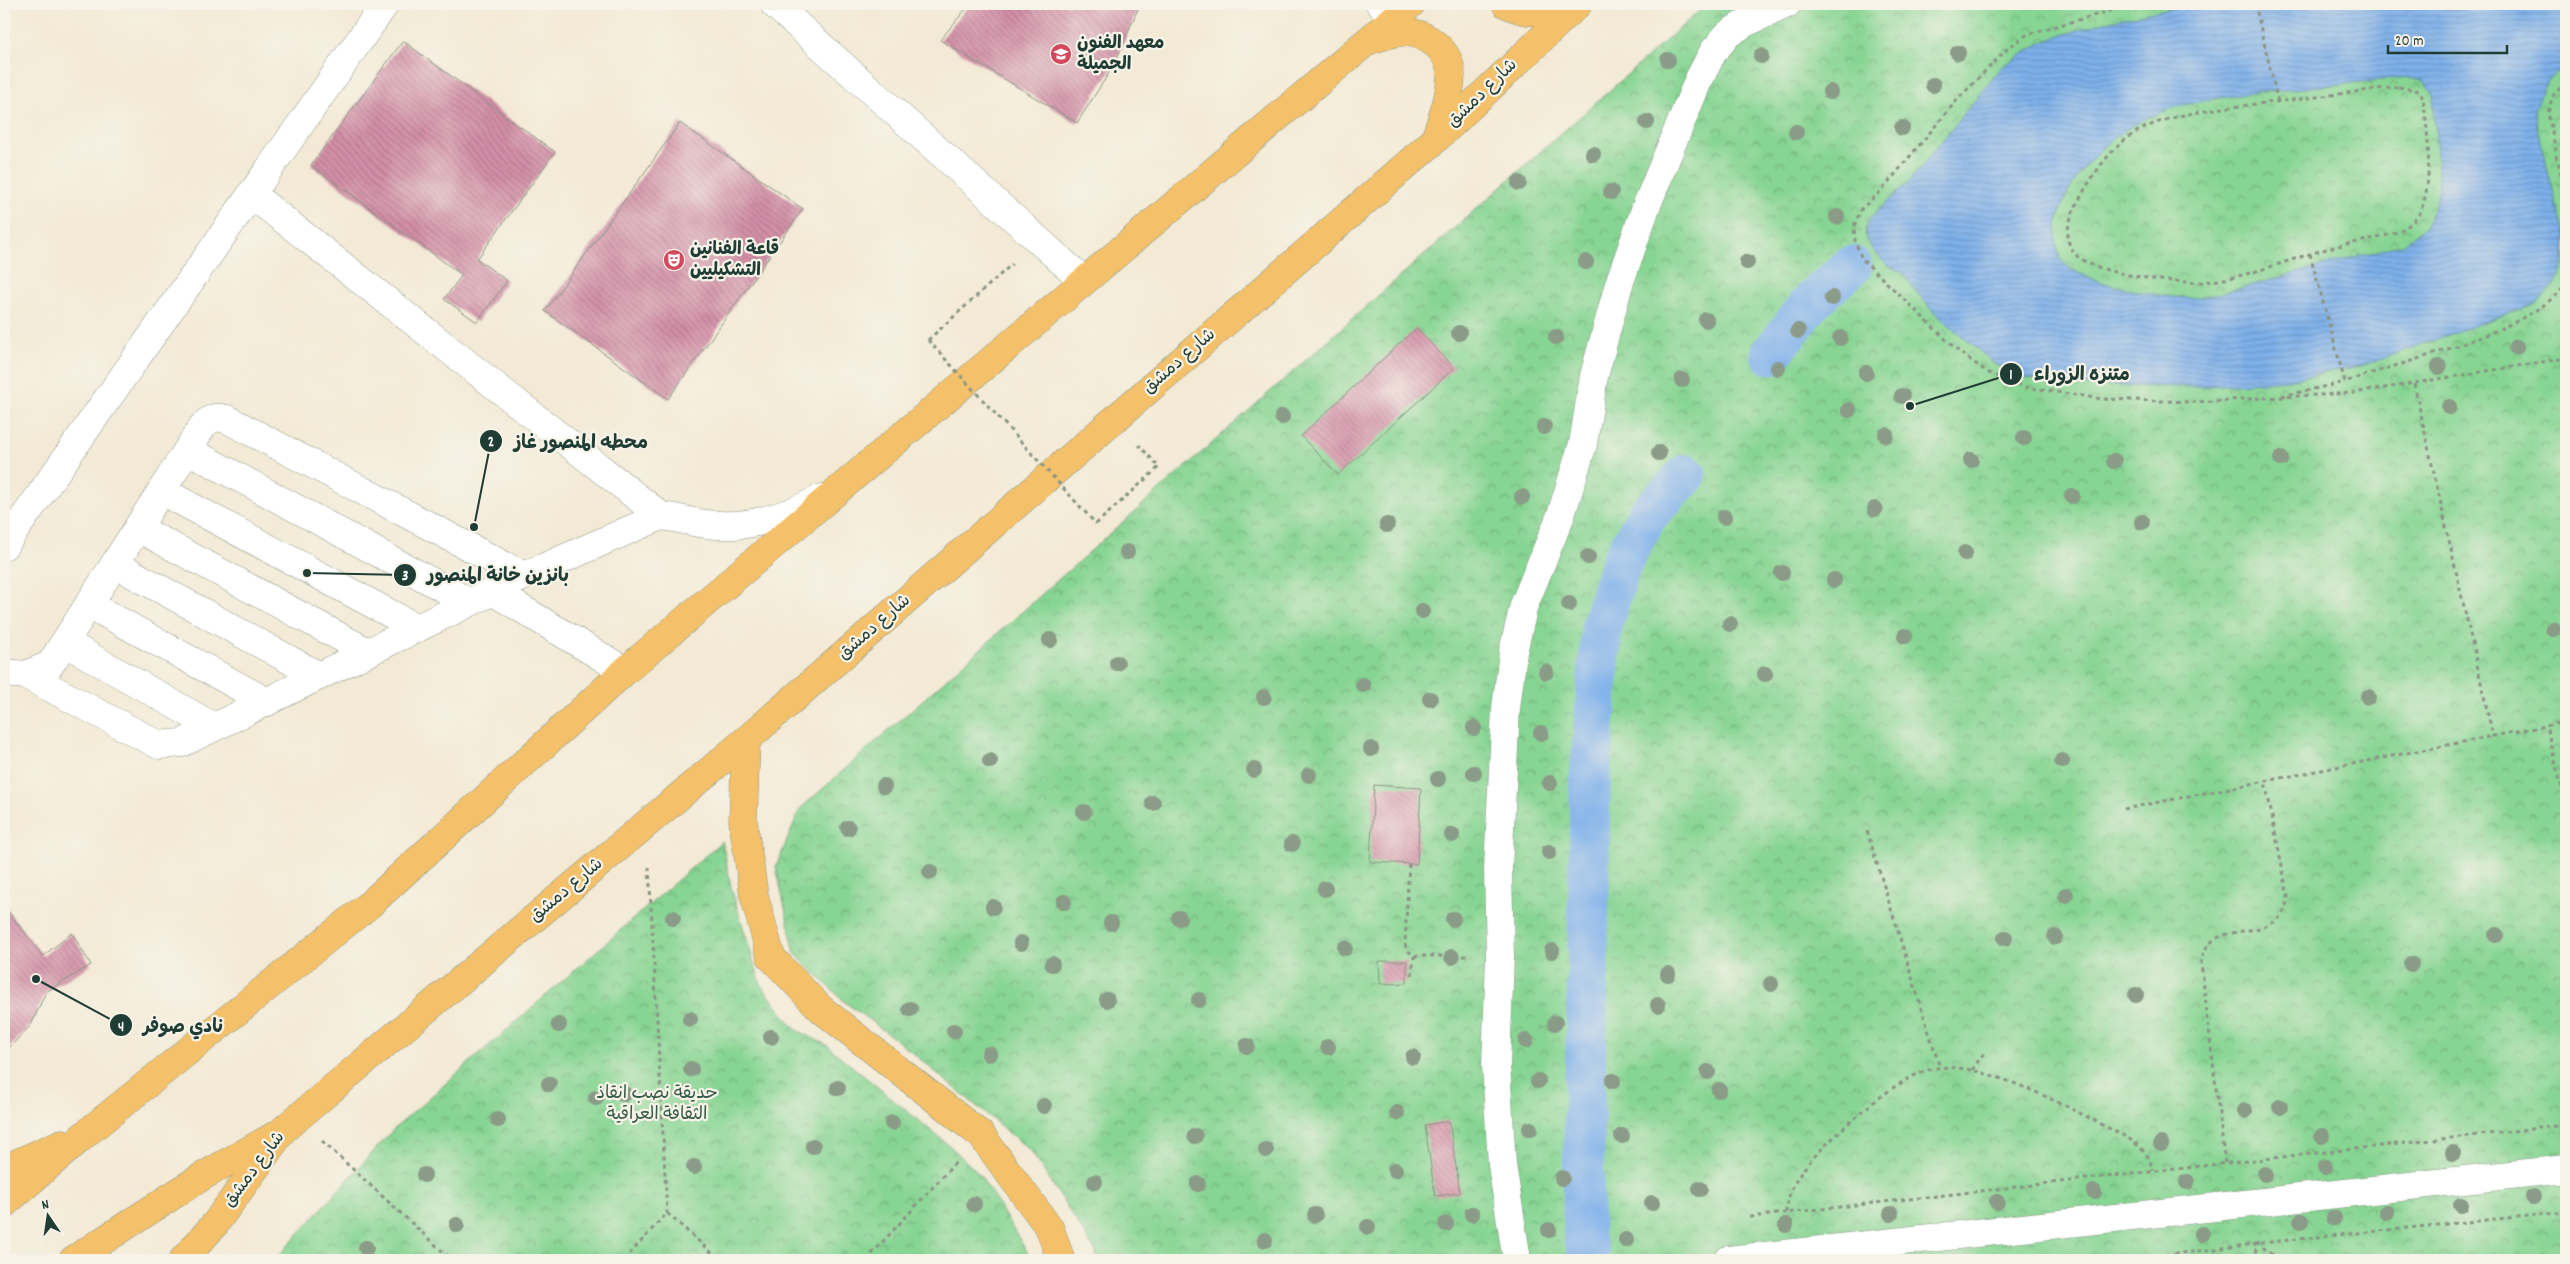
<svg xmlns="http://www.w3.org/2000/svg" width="2570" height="1264" font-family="Dekko,'Playpen Sans Arabic',sans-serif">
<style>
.park{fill:url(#park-crowns);stroke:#538964}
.water{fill:url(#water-rules);stroke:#4e768f;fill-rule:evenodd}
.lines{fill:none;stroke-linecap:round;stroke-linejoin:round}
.canal{stroke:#7eb0ea;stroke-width:41}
.building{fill:url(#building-back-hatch)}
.minor-casing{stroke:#899484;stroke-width:29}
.major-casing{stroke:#899484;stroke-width:29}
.path{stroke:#899484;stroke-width:3;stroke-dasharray:4 4;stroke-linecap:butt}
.minor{stroke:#fff;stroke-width:28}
.major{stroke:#f4c16a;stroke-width:28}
.path-bridge{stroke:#899484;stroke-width:3;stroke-dasharray:4 4;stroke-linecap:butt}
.tree{fill:#8a9b87}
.labels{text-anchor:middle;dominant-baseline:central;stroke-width:4.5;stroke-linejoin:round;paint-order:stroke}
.poi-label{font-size:18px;font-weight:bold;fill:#1f3d34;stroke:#f7f3e8;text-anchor:start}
.street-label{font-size:18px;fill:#1f3d34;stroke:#f7f3e8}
.park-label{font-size:18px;fill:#345b47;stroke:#f7f3e8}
.leader{fill:none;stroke:#1f3d34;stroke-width:2}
.callout-dot{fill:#1f3d34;stroke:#f7f3e8;stroke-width:2}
.mark-label{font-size:15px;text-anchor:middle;font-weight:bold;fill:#fff}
.callout-label{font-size:19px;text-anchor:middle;font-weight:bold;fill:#1f3d34;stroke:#f7f3e8;stroke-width:4.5;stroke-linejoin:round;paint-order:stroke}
</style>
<defs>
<pattern id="park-crowns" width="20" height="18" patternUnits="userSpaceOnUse" patternTransform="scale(1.25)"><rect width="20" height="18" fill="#87d593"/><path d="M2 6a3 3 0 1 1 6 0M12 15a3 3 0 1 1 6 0" fill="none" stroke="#6eae79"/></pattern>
<pattern id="water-rules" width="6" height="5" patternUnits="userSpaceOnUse" patternTransform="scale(1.25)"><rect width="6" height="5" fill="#7eb0ea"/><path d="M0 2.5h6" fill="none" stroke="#6790be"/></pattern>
<pattern id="building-back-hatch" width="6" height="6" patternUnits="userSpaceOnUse" patternTransform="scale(1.25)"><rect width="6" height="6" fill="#d490a8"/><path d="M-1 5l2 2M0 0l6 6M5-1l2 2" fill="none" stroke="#ab778a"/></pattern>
</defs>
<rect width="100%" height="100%" fill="#f7f3e8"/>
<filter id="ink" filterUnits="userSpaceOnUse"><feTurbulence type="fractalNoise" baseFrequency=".02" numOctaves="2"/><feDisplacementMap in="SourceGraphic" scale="10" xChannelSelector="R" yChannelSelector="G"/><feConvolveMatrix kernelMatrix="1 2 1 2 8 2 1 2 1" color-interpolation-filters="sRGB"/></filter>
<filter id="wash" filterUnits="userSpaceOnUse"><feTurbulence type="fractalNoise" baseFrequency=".0096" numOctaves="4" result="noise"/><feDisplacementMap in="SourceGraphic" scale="20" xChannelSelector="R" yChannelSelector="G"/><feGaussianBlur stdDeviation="1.12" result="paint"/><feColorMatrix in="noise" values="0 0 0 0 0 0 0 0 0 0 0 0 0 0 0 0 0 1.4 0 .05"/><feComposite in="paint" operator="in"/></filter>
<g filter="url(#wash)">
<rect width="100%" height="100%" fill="#f3ead5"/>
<g class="park">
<polygon points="1707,4 2566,4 2566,1260 1098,1260 1096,1252 1031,1151 898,1041 846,1003 795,954 776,867 800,809"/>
<polygon points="722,841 732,891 761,985 795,1029 826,1045 951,1147 980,1175 1032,1260 275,1260 394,1129"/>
</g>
<path class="water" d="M2190,4H2566V66L2550,79L2543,88L2535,112L2538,134L2566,239C2567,266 2556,292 2532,305L2364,365L2288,380L2196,387L2056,385L2020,376L1995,364L1933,311L1914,289L1903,273L1887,265L1872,249L1866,239L1865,227L1871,217L1907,184L2002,67L2039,44L2056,37L2101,23ZM2409,77L2423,80L2433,93L2439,187L2436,204L2424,228L2403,244C2359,256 2315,268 2271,280C2249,286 2227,293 2204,297C2176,302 2079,284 2062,261C2052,247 2057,218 2063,203C2080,164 2114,131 2154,115C2189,100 2227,97 2264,92C2312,87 2361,82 2409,77Z"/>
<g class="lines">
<g class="canal">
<polyline points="1771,354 1813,300 1852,266"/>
<polyline points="1588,1251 1584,1239 1583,1210 1584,1132 1588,963 1590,780 1602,624 1621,563 1648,514 1686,475"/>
</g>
</g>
<g id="blocks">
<g class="building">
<polygon points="970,4 1140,4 1114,65 1077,123 940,40"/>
<polygon points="403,41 555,152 477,259 507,281 477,322 444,299 462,275 311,165"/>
<polygon points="680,123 803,209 668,399 545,311"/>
<polygon points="1416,328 1454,368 1338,475 1301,436"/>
<polygon points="1374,785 1421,788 1417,864 1370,862"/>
<polygon points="4,906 43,956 72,933 91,965 46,992 31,1025 4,1053"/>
<polygon points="1379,961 1407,961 1407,983 1380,984"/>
<polygon points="1449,1121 1460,1193 1435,1196 1425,1125"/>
</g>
</g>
</g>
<g filter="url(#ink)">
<use href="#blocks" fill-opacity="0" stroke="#899484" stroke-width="1"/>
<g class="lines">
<g class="minor-casing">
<g id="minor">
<polyline points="774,4 1084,281"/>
<polyline points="1380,4 1398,17"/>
<polyline points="251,194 661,516"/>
<polyline points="188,450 469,602"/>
<polyline points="162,491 417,628"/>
<polyline points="138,528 368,652"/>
<polyline points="4,546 385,4"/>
<polyline points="115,564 319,676"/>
<polyline points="492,591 625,671"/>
<polyline points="90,605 267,702"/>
<polyline points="66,643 214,727"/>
<path d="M4,673L26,675L50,665L202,427C210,418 216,416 227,419L524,576"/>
<path d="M26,675L159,745L182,743L524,576L661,516C674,517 686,521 699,523C743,531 784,518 822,498"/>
<polyline points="1517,1260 1502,1165 1496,1065 1500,956 1498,869 1506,708 1513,652 1524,605 1561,515 1583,444 1594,376 1619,284 1646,207 1698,81 1713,52 1728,34 1745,23 1787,4"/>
<polyline points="1728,1260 2566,1169"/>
</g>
</g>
<g class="major-casing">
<g id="major">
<path d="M1506,4C1531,16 1542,12 1567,4"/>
<path d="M1374,39C1383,36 1395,31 1405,32C1427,33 1451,51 1451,75C1450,97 1443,116 1436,136"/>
<polyline points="746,740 743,821 754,895 771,957 821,1009 981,1135 1050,1229 1061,1260"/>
<polyline points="4,1169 62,1143"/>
<polyline points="4,1204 89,1131 369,905 625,671 1411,4"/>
<polyline points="73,1260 203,1176 276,1135"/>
<polyline points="183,1260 215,1224 283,1130 746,740 1116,418 1435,140 1578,4"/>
</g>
</g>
<g class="path">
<polyline points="2135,4 2028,34 2009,47 1957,100 1881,191 1862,208 1854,226 1855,241 1862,259 1959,352 1989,373 2025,387 2102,399 2193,402 2354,393 2566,358"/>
<polyline points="2255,4 2278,102"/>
<polyline points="2566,82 2552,97 2548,113 2566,199"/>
<path d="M2399,87L2420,91L2423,98C2428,128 2434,186 2419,214C2416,219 2409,226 2403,229C2383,239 2359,241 2338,246C2293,257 2249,278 2203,282C2178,284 2095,274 2077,256C2062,242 2068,222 2076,206C2090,178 2110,147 2138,131C2180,109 2245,106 2292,100C2327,96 2363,90 2399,87Z"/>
<path d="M2310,254L2345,382C2407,360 2525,334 2566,285"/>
<polyline points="928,340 1012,264"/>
<polyline points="2414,384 2493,736 2546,726"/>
<polyline points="2282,396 2345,382"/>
<polyline points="1096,524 1159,467 1139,445"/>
<polyline points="2566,721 2546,726 2566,804"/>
<polyline points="2124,809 2493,736"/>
<polyline points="1867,831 1940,1068"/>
<polyline points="1409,864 1405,942 1406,949 1414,956 1467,956"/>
<polyline points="649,867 667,1213"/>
<polyline points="1412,975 1414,956"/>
<polyline points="1972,1070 1984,1053"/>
<polyline points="322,1141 452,1260"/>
<path d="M2225,1163L2201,963C2209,910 2282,952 2288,896L2265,781"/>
<path d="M1786,1213C1788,1178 1815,1156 1838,1133C1862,1111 1897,1080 1928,1070C1976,1054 2081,1114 2126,1137C2141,1146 2149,1154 2153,1171"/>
<polyline points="1750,1217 2566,1125"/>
<polyline points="624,1260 667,1213 720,1260"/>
<polyline points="866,1260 957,1161"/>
<polyline points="2126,1260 2279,1241 2566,1212"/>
<polyline points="2253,1260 2258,1243 2278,1260"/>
</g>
<use href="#minor" class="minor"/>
<use href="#major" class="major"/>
<polyline class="path-bridge" points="928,340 1096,524"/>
</g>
<g class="tree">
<circle cx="1958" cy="53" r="8"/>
<circle cx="1761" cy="56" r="8"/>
<circle cx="1668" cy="60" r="8"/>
<circle cx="1933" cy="85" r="8"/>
<circle cx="1830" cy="92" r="8"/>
<circle cx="1647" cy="122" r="8"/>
<circle cx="1902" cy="128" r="8"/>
<circle cx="1796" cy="132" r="8"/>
<circle cx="1593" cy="154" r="8"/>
<circle cx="1519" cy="183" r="8"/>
<circle cx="1611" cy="192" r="8"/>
<circle cx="1837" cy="217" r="8"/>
<circle cx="1586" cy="262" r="8"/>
<circle cx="1747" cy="262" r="8"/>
<circle cx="1832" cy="298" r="8"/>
<circle cx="1706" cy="320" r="8"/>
<circle cx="1798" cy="331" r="8"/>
<circle cx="1459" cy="333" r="8"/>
<circle cx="1556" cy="337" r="8"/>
<circle cx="1840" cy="338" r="8"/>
<circle cx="2516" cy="347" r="8"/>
<circle cx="2439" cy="367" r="8"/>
<circle cx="1778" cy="368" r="8"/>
<circle cx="1866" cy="373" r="8"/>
<circle cx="1682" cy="380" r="8"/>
<circle cx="1902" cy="396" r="8"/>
<circle cx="2449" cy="407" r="8"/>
<circle cx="1849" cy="410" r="8"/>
<circle cx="1282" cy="417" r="8"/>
<circle cx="1544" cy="427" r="8"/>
<circle cx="1886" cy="435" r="8"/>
<circle cx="2024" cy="438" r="8"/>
<circle cx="1659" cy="453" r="8"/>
<circle cx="2281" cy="459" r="8"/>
<circle cx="1971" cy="460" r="8"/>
<circle cx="2114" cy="461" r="8"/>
<circle cx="2072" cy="496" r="8"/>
<circle cx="1522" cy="497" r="8"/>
<circle cx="1875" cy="509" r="8"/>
<circle cx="1724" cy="517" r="8"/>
<circle cx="2142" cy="522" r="8"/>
<circle cx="1387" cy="525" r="8"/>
<circle cx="1127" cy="552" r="8"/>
<circle cx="1965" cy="553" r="8"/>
<circle cx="1588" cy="557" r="8"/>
<circle cx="1782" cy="573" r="8"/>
<circle cx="1834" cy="580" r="8"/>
<circle cx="1569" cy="604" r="8"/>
<circle cx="1422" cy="611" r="8"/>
<circle cx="1730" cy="624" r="8"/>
<circle cx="2553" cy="629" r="8"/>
<circle cx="1905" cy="636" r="8"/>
<circle cx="1050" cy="640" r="8"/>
<circle cx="1117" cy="663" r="8"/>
<circle cx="1546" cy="672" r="8"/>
<circle cx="1765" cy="674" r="8"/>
<circle cx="1363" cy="685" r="8"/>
<circle cx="1264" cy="697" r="8"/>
<circle cx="2368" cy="697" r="8"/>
<circle cx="1430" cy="699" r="8"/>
<circle cx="1474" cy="728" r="8"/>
<circle cx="1541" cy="733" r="8"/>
<circle cx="1371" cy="749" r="8"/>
<circle cx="990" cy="761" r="8"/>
<circle cx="2062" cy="761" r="8"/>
<circle cx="1254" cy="770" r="8"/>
<circle cx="1474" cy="773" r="8"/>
<circle cx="1309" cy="775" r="8"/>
<circle cx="1438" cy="779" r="8"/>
<circle cx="1550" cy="783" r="8"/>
<circle cx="884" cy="786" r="8"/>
<circle cx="1153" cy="803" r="8"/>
<circle cx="1084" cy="812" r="8"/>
<circle cx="848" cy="828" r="8"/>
<circle cx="1452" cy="835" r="8"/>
<circle cx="1292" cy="844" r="8"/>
<circle cx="1549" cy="852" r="8"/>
<circle cx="930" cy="872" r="8"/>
<circle cx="1325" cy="889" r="8"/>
<circle cx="2066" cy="895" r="8"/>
<circle cx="1064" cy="902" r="8"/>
<circle cx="993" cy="907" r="8"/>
<circle cx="673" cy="918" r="8"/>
<circle cx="1179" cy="918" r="8"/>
<circle cx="1453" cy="919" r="8"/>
<circle cx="1111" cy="923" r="8"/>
<circle cx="2496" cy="935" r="8"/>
<circle cx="2055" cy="937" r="8"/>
<circle cx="2005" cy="938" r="8"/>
<circle cx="1021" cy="943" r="8"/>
<circle cx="1345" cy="948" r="8"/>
<circle cx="1552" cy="951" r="8"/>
<circle cx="1452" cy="957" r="8"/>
<circle cx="1052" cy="964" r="8"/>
<circle cx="2411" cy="964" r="8"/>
<circle cx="1668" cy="974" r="8"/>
<circle cx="1771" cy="984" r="8"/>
<circle cx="2136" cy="995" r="8"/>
<circle cx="1107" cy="1000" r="8"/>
<circle cx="1199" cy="1000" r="8"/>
<circle cx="1658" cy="1005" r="8"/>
<circle cx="910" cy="1009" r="8"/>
<circle cx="690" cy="1019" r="8"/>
<circle cx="1555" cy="1023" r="8"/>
<circle cx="559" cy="1025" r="8"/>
<circle cx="954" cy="1031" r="8"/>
<circle cx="771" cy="1037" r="8"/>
<circle cx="1526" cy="1041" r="8"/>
<circle cx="1247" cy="1046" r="8"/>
<circle cx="1328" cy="1047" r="8"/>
<circle cx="989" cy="1054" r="8"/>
<circle cx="1413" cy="1057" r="8"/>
<circle cx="691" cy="1069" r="8"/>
<circle cx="1708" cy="1072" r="8"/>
<circle cx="1538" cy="1081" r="8"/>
<circle cx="1613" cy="1081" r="8"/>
<circle cx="549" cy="1084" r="8"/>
<circle cx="838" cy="1088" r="8"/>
<circle cx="1719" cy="1090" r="8"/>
<circle cx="624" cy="1094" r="8"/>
<circle cx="596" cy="1098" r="8"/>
<circle cx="1044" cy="1106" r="8"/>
<circle cx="2280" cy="1107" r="8"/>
<circle cx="2245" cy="1111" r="8"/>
<circle cx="1397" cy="1113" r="8"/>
<circle cx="498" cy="1120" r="8"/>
<circle cx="892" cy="1123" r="8"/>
<circle cx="1530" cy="1129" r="8"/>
<circle cx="1195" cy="1136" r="8"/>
<circle cx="1622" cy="1136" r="8"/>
<circle cx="2322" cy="1136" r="8"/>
<circle cx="2161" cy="1144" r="8"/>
<circle cx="813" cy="1146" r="8"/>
<circle cx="1266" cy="1150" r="8"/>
<circle cx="2453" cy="1153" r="8"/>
<circle cx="694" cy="1167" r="8"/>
<circle cx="2325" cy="1167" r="8"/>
<circle cx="1395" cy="1170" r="8"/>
<circle cx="2265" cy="1174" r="8"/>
<circle cx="424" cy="1175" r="8"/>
<circle cx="1562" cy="1178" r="8"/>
<circle cx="1095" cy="1182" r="8"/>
<circle cx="2187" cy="1182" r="8"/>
<circle cx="1198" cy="1184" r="8"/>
<circle cx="1700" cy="1189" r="8"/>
<circle cx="2094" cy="1192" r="8"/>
<circle cx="2533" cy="1197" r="8"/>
<circle cx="1997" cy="1202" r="8"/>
<circle cx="1652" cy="1203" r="8"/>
<circle cx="974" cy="1204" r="8"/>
<circle cx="2461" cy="1205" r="8"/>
<circle cx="2387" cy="1212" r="8"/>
<circle cx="1472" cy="1214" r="8"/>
<circle cx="1891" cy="1214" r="8"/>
<circle cx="1315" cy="1215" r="8"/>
<circle cx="2334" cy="1218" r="8"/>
<circle cx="2301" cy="1221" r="8"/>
<circle cx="1446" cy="1224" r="8"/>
<circle cx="457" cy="1225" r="8"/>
<circle cx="1786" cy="1225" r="8"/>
<circle cx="1368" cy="1227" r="8"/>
<circle cx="1549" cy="1230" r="8"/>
<circle cx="2202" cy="1234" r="8"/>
<circle cx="1265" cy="1240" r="8"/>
<circle cx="1626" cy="1240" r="8"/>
<circle cx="366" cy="1248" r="8"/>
</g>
</g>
<defs>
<g id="university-disc" transform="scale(1.125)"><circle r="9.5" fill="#d1495b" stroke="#f7f3e8"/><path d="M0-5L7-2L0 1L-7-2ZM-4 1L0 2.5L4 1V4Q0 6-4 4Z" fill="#fff"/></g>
<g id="theatre-disc" transform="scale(1.125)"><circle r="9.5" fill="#d1495b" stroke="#f7f3e8"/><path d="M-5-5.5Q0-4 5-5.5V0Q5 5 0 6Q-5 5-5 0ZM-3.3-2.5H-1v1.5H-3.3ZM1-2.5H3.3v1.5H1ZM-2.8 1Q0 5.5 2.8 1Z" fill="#fff"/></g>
</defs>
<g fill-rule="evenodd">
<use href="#university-disc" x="1061" y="54"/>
<use href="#theatre-disc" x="674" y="260"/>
</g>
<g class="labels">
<g class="poi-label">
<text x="1077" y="44">معهد الفنون<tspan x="1077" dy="21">الجميلة</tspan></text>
<text x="690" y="250">قاعة الفنانين<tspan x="690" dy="21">التشكيليين</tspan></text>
</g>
<g class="street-label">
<text transform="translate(1483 94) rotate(-44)">شارع دمشق</text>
<text transform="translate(1180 362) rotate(-41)">شارع دمشق</text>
<text transform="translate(875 628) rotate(-41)">شارع دمشق</text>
<text transform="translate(567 891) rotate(-40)">شارع دمشق</text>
<text transform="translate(255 1170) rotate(-53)">شارع دمشق</text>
</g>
<g class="park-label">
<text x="657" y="1094">حديقة نصب انقاذ<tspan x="657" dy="21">الثقافة العراقية</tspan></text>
</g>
</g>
<path class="leader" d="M1910 406L2011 374M474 527L491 441M307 573L405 575M36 979L121 1025"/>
<g class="callout-dot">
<circle cx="1910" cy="406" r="5"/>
<circle cx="474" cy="527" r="5"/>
<circle cx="307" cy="573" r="5"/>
<circle cx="36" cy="979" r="5"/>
<circle cx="2011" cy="374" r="12"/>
<circle cx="491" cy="441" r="12"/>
<circle cx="405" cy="575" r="12"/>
<circle cx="121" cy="1025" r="12"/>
</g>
<g class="mark-label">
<text x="2011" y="379">1</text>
<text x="491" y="446">2</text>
<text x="405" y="580">3</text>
<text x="121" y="1031">4</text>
</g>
<g class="callout-label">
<text x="2082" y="380">متنزه الزوراء</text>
<text x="581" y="448">محطه المنصور غاز</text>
<text x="498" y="581">بانزين خانة المنصور</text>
<text x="183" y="1032">نادي صوفر</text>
</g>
<rect width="2570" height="1264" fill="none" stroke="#f7f3e8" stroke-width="20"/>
<g transform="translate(48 1216) rotate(347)" stroke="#f7f3e8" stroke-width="4" paint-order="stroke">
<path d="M0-4L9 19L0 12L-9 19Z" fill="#1f3d34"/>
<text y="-8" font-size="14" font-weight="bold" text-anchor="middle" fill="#1f3d34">N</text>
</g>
<path d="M2388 45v8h119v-8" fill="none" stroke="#1f3d34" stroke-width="2.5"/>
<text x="2395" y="45" font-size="15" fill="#1f3d34" stroke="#f7f3e8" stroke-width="4" paint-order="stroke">20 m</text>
</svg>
